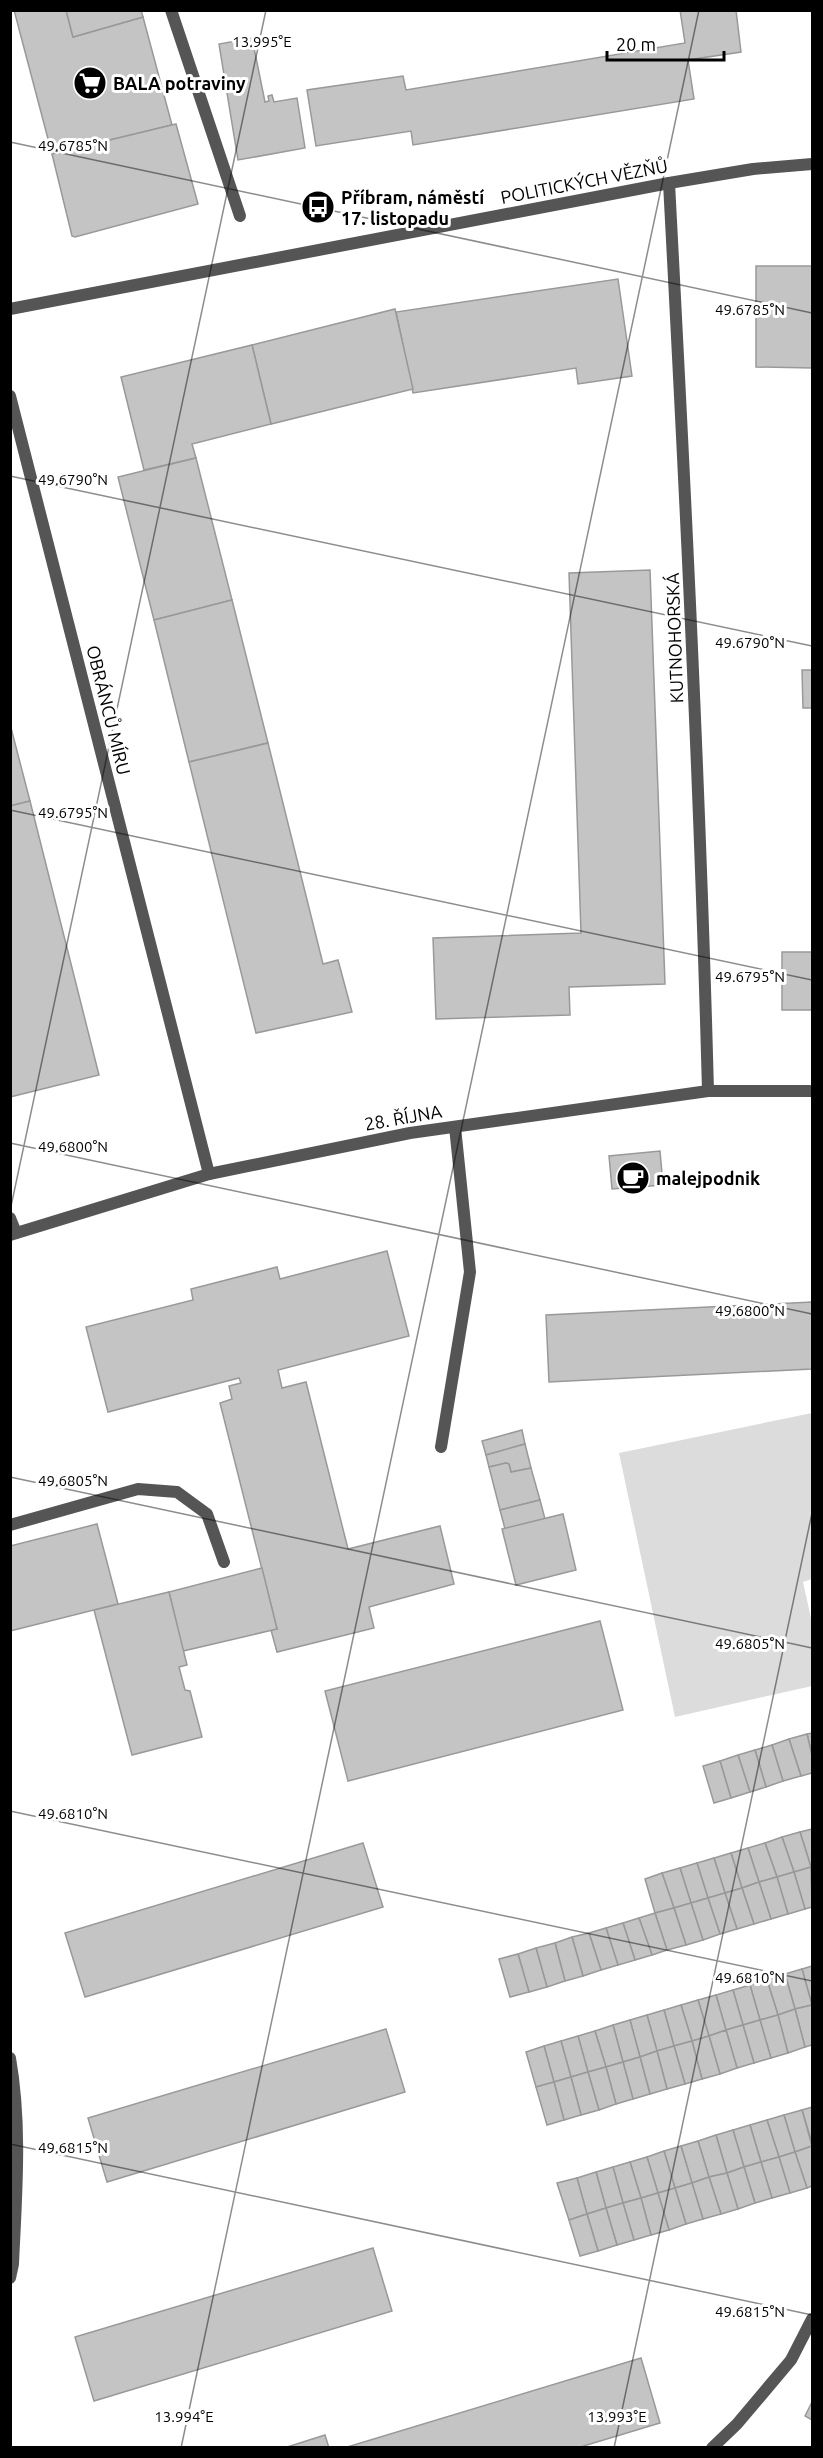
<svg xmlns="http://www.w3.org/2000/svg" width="823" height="2458" font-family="Ubuntu,sans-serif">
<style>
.green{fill:#dcdcdc}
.building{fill:#c4c4c4;stroke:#999;stroke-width:1.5}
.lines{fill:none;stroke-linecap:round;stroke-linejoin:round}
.lane{stroke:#555;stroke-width:12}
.street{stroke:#555;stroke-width:12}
.ticks{fill:none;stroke:#000;stroke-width:1.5;stroke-opacity:0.45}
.labels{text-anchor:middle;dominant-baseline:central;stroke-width:6;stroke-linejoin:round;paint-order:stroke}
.poi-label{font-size:18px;font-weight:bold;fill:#000;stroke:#fff;text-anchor:start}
.street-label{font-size:18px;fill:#000;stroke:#fff}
.ticks-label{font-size:15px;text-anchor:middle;fill:#000;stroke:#fff;stroke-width:6;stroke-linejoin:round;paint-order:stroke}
</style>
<rect width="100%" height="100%" fill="#fff"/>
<polygon class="green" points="812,1413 812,1579 803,1582 812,1623 812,1686 675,1717 619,1453"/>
<g class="building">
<polygon points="14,10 66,10 73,37 143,17 172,125 52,154"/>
<polygon points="66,10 141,10 143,17 73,37"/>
<polygon points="680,10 736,10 741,52 688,60 694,99 413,145 411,131 316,146 307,90 403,76 406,90 685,43"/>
<polygon points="252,38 265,102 269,101 268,96 272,95 274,102 297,98 305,148 238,160 219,44"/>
<polygon points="176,124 198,204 75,237 72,236 52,154"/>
<polygon points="756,266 812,266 812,368 756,367"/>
<polygon points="618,279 632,376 578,384 576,368 413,393 396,312"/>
<polygon points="395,309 413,389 271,424 252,345"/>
<polygon points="252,345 271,424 192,444 196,458 144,470 121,377"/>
<polygon points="196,458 232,600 154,620 118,477"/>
<polygon points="650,570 665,984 569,987 570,1015 436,1019 433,938 581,933 569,573"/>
<polygon points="232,600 268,743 189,762 154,620"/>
<polygon points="802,670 812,670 812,708 803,708"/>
<polygon points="10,724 30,801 10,806"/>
<polygon points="268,743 323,964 338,960 352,1012 256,1033 189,762"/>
<polygon points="30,801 99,1075 10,1097 10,806"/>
<rect x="782" y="952" width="30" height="58"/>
<polygon points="660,1151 663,1185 612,1189 609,1156"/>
<polygon points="387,1251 409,1336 278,1370 282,1388 306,1382 348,1549 440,1526 454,1584 369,1607 374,1628 277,1652 271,1630 277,1629 220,1403 232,1399 229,1386 241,1383 239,1378 108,1412 86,1327 193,1300 191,1289 277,1267 280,1279"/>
<polygon points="812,1302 812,1369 549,1382 546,1315"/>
<polygon points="522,1430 525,1444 486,1455 482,1441"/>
<polygon points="525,1444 531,1468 511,1472 509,1464 506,1463 489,1467 486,1455"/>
<polygon points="506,1463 509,1464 511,1472 531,1468 540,1500 500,1510 489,1467"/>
<polygon points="540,1500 545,1519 505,1529 500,1510"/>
<polygon points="563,1514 576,1570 516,1585 502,1529"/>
<polygon points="97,1524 118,1604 10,1631 10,1546"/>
<polygon points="262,1568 277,1629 183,1651 169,1592"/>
<polygon points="169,1592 187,1665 179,1667 185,1690 190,1691 202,1737 132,1755 94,1610"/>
<polygon points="600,1621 623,1710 348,1781 325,1691"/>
<polygon points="812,1733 812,1755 807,1734"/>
<polygon points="807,1734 812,1755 812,1773 801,1776 789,1739"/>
<polygon points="789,1739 801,1776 783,1781 772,1745"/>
<polygon points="772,1745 783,1781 766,1787 755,1750"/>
<polygon points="755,1750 766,1787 750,1792 738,1755"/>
<polygon points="738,1755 750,1792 731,1798 720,1761"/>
<polygon points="720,1761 731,1798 714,1803 703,1766"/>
<polygon points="812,1829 812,1867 811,1867 800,1832"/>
<polygon points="800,1832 811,1867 794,1872 782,1837"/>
<polygon points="782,1837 794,1872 777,1877 765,1843"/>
<polygon points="363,1843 383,1907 85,1997 65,1933"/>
<polygon points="765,1843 777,1877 759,1882 748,1848"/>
<polygon points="748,1848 759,1882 742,1888 731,1853"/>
<polygon points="731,1853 742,1888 725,1893 714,1858"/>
<polygon points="714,1858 725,1893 708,1898 697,1863"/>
<polygon points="697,1863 708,1898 691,1903 680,1868"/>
<polygon points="811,1867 812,1907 805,1909 794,1872"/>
<polygon points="680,1868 691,1903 674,1908 662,1873"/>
<polygon points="794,1872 805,1909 788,1914 777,1877"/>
<polygon points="662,1873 674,1908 655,1913 645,1879"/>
<polygon points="777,1877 788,1914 771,1919 759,1882"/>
<polygon points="759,1882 771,1919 754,1924 742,1888"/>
<polygon points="742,1888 754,1924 737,1929 725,1893"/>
<polygon points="725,1893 737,1929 720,1934 708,1898"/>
<polygon points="708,1898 720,1934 703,1940 691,1903"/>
<polygon points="691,1903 703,1940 686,1945 674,1908"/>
<polygon points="674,1908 686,1945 667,1950 655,1913"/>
<polygon points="655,1913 667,1950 652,1955 639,1918"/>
<polygon points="639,1918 652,1955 635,1960 623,1923"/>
<polygon points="623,1923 635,1960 618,1965 606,1928"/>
<polygon points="606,1928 618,1965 601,1970 589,1933"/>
<polygon points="589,1933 601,1970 583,1976 572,1937"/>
<polygon points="572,1937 583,1976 565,1981 555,1943"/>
<polygon points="555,1943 565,1981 547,1987 536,1948"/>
<polygon points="536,1948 547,1987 529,1992 518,1954"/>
<polygon points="518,1954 529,1992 510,1997 499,1959"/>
<polygon points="812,1966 812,2005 802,1969"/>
<polygon points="802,1969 812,2005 795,2009 785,1974"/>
<polygon points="785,1974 795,2009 778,2015 767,1980"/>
<polygon points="767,1980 778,2015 760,2020 750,1985"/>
<polygon points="750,1985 760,2020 743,2025 733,1990"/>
<polygon points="733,1990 743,2025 726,2030 716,1995"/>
<polygon points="716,1995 726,2030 709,2036 698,2000"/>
<polygon points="698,2000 709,2036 692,2041 681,2005"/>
<polygon points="681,2005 692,2041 674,2046 664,2010"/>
<polygon points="812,2005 812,2045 805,2047 795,2009"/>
<polygon points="795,2009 805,2047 788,2053 778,2015"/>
<polygon points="664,2010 674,2046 657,2051 647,2015"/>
<polygon points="647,2015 657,2051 640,2057 630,2020"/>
<polygon points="778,2015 788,2053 771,2058 760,2020"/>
<polygon points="630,2020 640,2057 623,2062 613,2025"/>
<polygon points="760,2020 771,2058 754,2063 743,2025"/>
<polygon points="613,2025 623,2062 606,2067 595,2031"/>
<polygon points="743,2025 754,2063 737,2068 726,2030"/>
<polygon points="386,2029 405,2092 107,2182 88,2118"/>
<polygon points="726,2030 737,2068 720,2074 709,2036"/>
<polygon points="595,2031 606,2067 588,2072 578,2036"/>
<polygon points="578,2036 588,2072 571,2077 561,2041"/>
<polygon points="709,2036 720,2074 702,2079 692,2041"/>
<polygon points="561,2041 571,2077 554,2082 544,2046"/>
<polygon points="692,2041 702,2079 685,2084 674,2046"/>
<polygon points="544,2046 554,2082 536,2087 526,2052"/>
<polygon points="674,2046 685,2084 667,2089 657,2051"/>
<polygon points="657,2051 667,2089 650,2094 640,2057"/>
<polygon points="640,2057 650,2094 633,2099 623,2062"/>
<polygon points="623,2062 633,2099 616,2104 606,2067"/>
<polygon points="606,2067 616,2104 599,2110 588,2072"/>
<polygon points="588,2072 599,2110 581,2115 571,2077"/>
<polygon points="571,2077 581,2115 564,2120 554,2082"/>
<polygon points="554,2082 564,2120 547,2125 536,2087"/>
<polygon points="812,2107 812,2143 802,2110"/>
<polygon points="802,2110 812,2146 795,2152 784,2115"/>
<polygon points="784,2115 795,2152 779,2157 767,2120"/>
<polygon points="767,2120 779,2157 761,2162 750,2125"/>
<polygon points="750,2125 761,2162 744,2167 733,2130"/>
<polygon points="733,2130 744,2167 727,2173 716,2135"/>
<polygon points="716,2135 727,2173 709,2177 698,2141"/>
<polygon points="698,2141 709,2177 692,2183 681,2146"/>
<polygon points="681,2146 692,2183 675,2188 664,2151"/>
<polygon points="812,2146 812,2186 807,2188 795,2152"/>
<polygon points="664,2151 675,2188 658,2193 647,2157"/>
<polygon points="795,2152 807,2188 790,2193 779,2157"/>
<polygon points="647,2157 658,2193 641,2198 630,2162"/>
<polygon points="779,2157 790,2193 772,2198 761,2162"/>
<polygon points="630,2162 641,2198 623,2203 613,2167"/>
<polygon points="761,2162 772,2198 755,2203 744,2167"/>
<polygon points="613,2167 623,2203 606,2208 596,2172"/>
<polygon points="744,2167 755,2203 738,2209 727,2173"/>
<polygon points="596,2172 606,2208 587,2214 577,2178"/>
<polygon points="727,2173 738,2209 721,2214 709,2177"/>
<polygon points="709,2177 721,2214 703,2219 692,2183"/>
<polygon points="577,2178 587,2214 569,2220 557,2183"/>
<polygon points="692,2183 703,2219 686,2224 675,2188"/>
<polygon points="675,2188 686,2224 669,2230 658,2193"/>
<polygon points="658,2193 669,2230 651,2235 641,2198"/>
<polygon points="641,2198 651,2235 634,2240 623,2203"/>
<polygon points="623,2203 634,2240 617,2245 606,2208"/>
<polygon points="606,2208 617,2245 598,2251 587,2214"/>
<polygon points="587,2214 598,2251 580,2256 569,2220"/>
<polygon points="373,2248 392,2311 94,2401 75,2337"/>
<polygon points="641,2358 660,2423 577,2448 344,2448"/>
<polygon points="812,2402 812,2420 805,2416"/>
<polygon points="325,2435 329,2448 284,2448"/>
</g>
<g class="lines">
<g class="lane">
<polyline points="441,1447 470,1272 455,1127"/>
<polyline points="10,1525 138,1489 177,1492 207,1514 224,1562"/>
</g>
<g class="street">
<polyline points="171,10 240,216"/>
<path d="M669,183C685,486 700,788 708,1091"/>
<polyline points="10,309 669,183 753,169 812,164"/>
<polyline points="10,396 209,1174"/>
<polyline points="10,1218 16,1233"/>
<polyline points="10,1235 209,1174 410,1133 708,1091 812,1091"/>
<path d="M10,2058C22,2126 16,2196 13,2264L10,2278"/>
<polyline points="712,2448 737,2424 791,2360 812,2319"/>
</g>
</g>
<path class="ticks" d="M10,142L812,313M10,476L812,646M10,810L812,980M10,1143L812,1314M10,1211L266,10M10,1477L812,1648M10,1811L812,1981M10,2144L812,2315M181,2448L699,10M614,2448L812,1513"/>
<defs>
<g id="supermarket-disc" transform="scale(1.725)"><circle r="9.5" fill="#000" stroke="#fff"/><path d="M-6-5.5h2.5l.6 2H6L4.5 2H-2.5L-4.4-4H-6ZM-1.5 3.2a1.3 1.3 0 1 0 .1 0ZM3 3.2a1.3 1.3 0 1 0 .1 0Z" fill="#fff"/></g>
<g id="bus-disc" transform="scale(1.725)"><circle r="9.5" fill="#000" stroke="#fff"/><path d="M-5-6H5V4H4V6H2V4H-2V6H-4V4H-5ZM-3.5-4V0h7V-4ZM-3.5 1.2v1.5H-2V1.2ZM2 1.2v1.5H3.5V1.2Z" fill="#fff"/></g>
<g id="cafe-disc" transform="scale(1.725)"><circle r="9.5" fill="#000" stroke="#fff"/><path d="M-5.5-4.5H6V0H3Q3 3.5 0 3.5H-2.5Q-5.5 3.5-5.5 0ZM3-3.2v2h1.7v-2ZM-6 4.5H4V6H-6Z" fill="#fff"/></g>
</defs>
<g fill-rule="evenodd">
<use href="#supermarket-disc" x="90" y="83"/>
<use href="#bus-disc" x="318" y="207"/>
<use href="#cafe-disc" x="633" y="1178"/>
</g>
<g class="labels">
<g class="poi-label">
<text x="113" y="83">BALA potraviny</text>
<text x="341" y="197">Příbram, náměstí<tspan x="341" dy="21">17. listopadu</tspan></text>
<text x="656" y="1178">malejpodnik</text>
</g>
<g class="street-label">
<text transform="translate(584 181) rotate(-11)">POLITICKÝCH VĚZŇŮ</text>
<text transform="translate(674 638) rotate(-92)">KUTNOHORSKÁ</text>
<text transform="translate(109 710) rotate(76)">OBRÁNCŮ MÍRU</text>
<text transform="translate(403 1117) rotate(-10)">28. ŘÍJNA</text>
</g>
</g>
<g class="ticks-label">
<text x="262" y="47">13.995°E</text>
<text x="73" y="151">49.6785°N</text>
<text x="750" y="315">49.6785°N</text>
<text x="73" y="485">49.6790°N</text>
<text x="750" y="648">49.6790°N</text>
<text x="73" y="818">49.6795°N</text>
<text x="750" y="982">49.6795°N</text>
<text x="73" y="1152">49.6800°N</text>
<text x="750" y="1316">49.6800°N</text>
<text x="73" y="1486">49.6805°N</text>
<text x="750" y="1649">49.6805°N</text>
<text x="73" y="1819">49.6810°N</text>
<text x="750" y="1983">49.6810°N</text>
<text x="73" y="2153">49.6815°N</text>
<text x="750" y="2317">49.6815°N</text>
<text x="184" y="2422">13.994°E</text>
<text x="617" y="2422">13.993°E</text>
</g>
<rect width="823" height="2458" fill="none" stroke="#000000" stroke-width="24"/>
<path d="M607 51v9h117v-9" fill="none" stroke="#000000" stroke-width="3"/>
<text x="616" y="51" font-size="18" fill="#000000" stroke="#ffffff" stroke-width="4.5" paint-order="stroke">20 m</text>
</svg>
